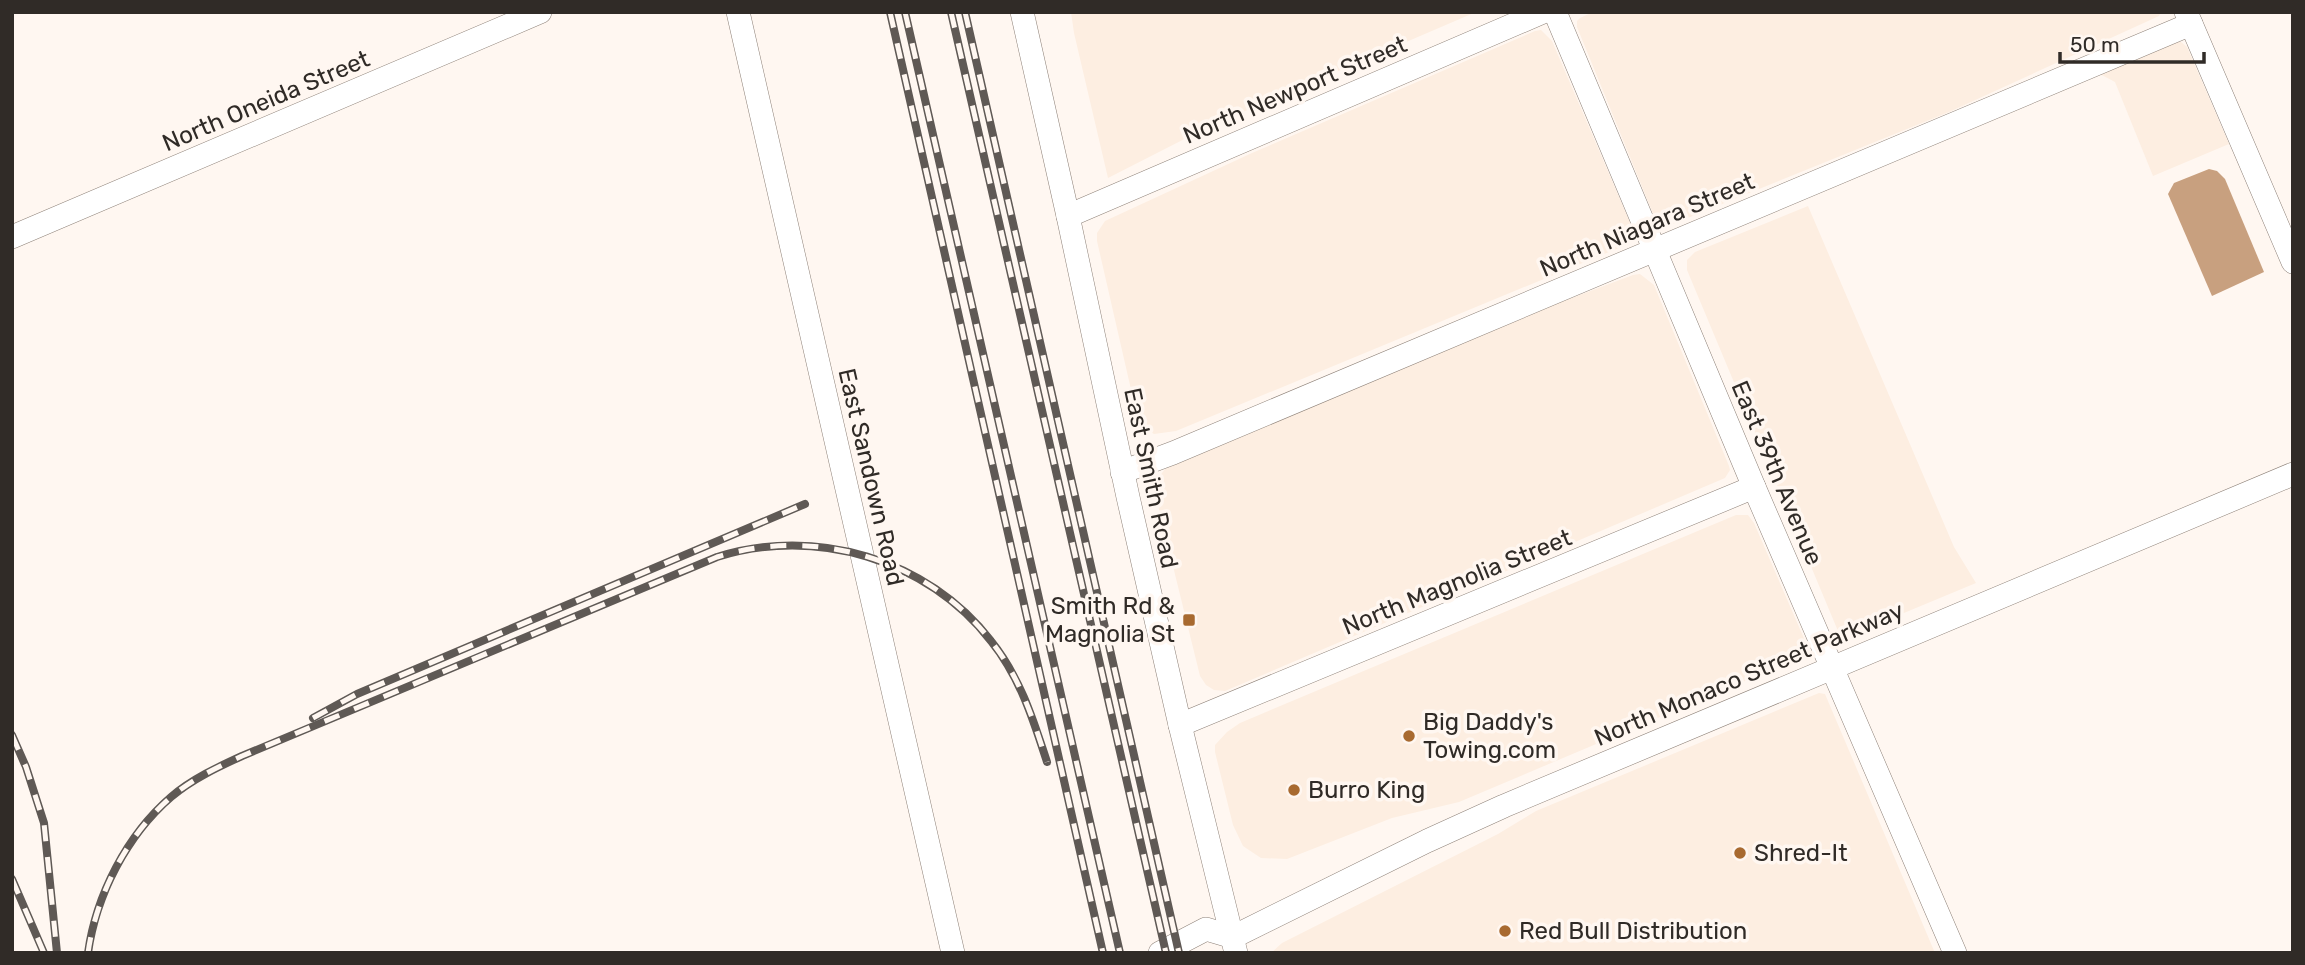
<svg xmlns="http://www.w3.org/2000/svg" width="2305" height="965" font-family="Rubik,sans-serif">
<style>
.built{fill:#fdeee1}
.water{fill:#c8a07f}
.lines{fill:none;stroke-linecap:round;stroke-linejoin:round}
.minor-casing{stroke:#8e8279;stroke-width:24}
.minor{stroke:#fff;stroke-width:23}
.rail-casing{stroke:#5f5955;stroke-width:8}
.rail{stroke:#fff7f1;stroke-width:5;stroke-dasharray:16;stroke-linecap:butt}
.poi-dot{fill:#a86a30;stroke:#fff7f1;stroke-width:2.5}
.labels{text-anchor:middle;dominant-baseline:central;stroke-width:7;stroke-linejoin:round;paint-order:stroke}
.street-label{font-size:24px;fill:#302b27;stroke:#fff7f1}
.poi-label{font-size:24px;fill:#302b27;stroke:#fff7f1;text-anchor:start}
</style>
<rect width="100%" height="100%" fill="#fff7f1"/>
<g class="built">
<polygon points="1071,12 1476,12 1208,127 1108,178 1074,33"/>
<polygon points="1593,12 2161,12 2159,16 1949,112 1668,226 1661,226 1656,221 1577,27 1577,21 1580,18"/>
<polygon points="1541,30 1552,41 1631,225 1634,232 1631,240 1626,245 1176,431 1154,434 1143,427 1138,420 1097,241 1097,233 1105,221 1252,153 1535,31"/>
<polygon points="2176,41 2181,42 2187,47 2229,144 2153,176 2115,82 2096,72"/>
<polygon points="1808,206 1954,547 1976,583 1851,635 1838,631 1687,270 1687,260 1695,252"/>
<polygon points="1640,274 1654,285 1729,466 1730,470 1725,478 1225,691 1214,690 1206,685 1200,676 1154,489 1156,481 1165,469 1553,305 1633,275"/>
<polygon points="1736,515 1748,515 1754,523 1806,643 1802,657 1459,802 1392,818 1287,859 1261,858 1243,846 1233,825 1215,752 1215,745 1227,732 1240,723 1335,683"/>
<polygon points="1819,693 1825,694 1935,953 1271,953 1282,943 1498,834 1536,811"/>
</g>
<polygon class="water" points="2209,169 2217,171 2225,179 2264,272 2212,296 2168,194 2174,183"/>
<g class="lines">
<g class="minor-casing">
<g id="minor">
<polyline points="738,12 953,953"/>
<polyline points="1022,12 1068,216 1128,497 1180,725 1236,953"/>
<polyline points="1555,12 1754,487 1955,953"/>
<polyline points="2186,12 2293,262"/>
<polyline points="1068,216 1543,12"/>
<polyline points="12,237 540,12"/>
<polyline points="1122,472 1173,453 2191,24"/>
<polyline points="1180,725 1754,487"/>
<polyline points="1233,937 1427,841 1504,806 2293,474"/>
<polyline points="1160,953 1206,929 1233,937"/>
</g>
</g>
<use href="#minor" class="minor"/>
<g class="rail-casing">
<g id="rail">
<polyline points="890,12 1103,953"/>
<polyline points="905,12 1120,953"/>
<polyline points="951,12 1166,953"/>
<polyline points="965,12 1179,953"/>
<polyline points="313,718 357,694 805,504"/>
<polyline points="12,735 26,767 44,823 57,953"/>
<polyline points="12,879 44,953"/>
<path d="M88,953C96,895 127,835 171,797C192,779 218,767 242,756L717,557C815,526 928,559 991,641C1020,677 1033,719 1047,762"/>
</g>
</g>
<use href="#rail" class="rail"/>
</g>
<g class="poi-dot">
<rect x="1182" y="613" width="14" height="14" rx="3.5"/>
<circle cx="1409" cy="736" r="7"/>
<circle cx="1294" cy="790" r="7"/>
<circle cx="1740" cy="853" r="7"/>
<circle cx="1505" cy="931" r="7"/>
</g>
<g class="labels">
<g class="street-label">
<text transform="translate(1295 90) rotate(-23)">North Newport Street</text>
<text transform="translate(266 101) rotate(-23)">North Oneida Street</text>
<text transform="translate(1647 225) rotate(-23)">North Niagara Street</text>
<text transform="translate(1777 473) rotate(67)">East 39th Avenue</text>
<text transform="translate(871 477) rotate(77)">East Sandown Road</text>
<text transform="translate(1151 478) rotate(78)">East Smith Road</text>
<text transform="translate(1457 582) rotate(-22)">North Magnolia Street</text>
<text transform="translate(1749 674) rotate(-23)">North Monaco Street Parkway</text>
</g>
<g class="poi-label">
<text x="1175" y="606" text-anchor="end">Smith Rd &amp;<tspan x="1175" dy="28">Magnolia St</tspan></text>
<text x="1423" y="722">Big Daddy's<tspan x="1423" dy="28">Towing.com</tspan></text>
<text x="1308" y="790">Burro King</text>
<text x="1754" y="853">Shred-It</text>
<text x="1519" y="931">Red Bull Distribution</text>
</g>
</g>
<rect width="2305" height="965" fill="none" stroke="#302b27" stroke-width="28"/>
<path d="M2060 52v10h144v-10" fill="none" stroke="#302b27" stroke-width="3.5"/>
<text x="2070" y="52" font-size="21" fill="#302b27" stroke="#fff7f1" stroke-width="5" paint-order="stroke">50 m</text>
</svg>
